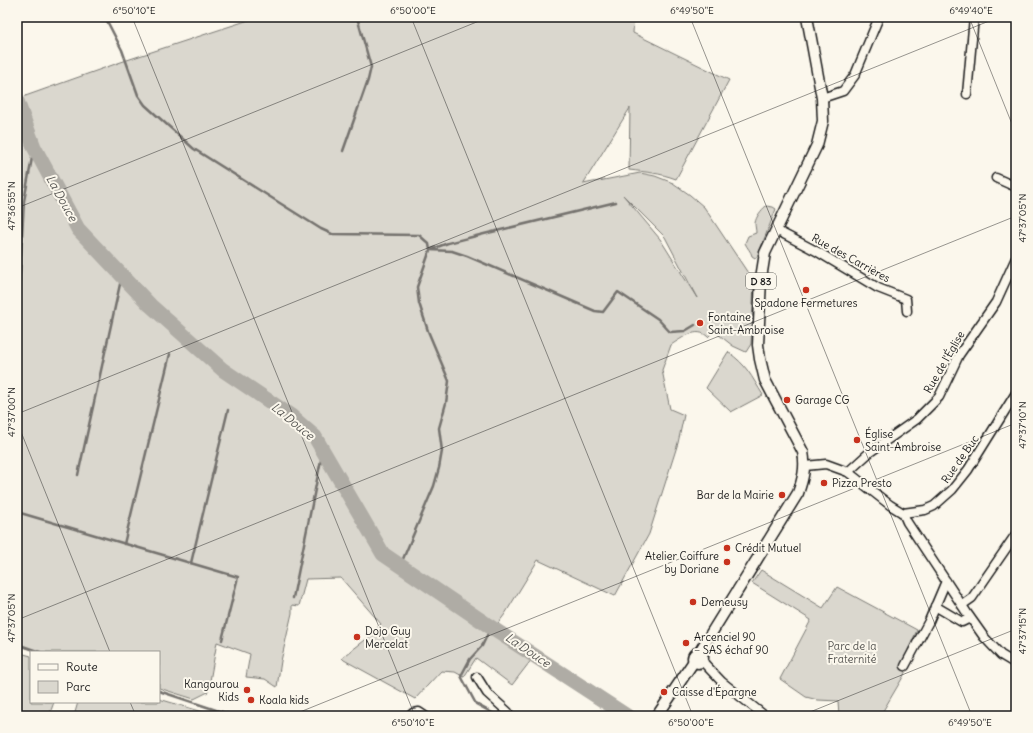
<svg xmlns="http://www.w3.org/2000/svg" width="1033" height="733" font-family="Delius,sans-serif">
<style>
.green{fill:#dad7ce;stroke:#7b7a75;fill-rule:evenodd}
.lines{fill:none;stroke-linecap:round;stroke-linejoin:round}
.stream{stroke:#74726e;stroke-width:2.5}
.river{stroke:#afaca5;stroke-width:15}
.minor-casing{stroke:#1c1c1c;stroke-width:11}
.major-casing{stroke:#1c1c1c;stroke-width:13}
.minor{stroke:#fbf7ec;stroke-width:8}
.major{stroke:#fbf7ec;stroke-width:10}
.ticks{fill:none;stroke:#1c1c1c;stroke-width:1;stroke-opacity:0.45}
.poi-dot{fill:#c8321e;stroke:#fbf7ec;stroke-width:1.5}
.labels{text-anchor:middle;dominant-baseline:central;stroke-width:4;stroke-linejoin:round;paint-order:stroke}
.shield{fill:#fbf7ec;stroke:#5f5e5a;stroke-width:1}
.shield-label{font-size:10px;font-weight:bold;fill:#1c1c1c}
.street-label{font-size:11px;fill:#1c1c1c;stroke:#fbf7ec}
.poi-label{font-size:11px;fill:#1c1c1c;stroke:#fbf7ec;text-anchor:start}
.park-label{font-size:11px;fill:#555451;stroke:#fbf7ec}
.water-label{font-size:12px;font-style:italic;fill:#575653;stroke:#fbf7ec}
.neatline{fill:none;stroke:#1c1c1c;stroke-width:1.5}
.ticks-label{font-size:10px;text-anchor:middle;fill:#1c1c1c}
</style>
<rect width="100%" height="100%" fill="#fbf7ec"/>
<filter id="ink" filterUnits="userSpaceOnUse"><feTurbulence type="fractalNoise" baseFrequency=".025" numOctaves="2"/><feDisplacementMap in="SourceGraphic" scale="8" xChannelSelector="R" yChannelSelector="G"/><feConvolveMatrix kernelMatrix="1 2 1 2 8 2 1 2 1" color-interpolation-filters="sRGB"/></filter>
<g filter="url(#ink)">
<g class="green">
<path d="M258,17H634L633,33L729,80L676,179C660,173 646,172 629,170L630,108L583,184L640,173L655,176L673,183L690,195L704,207L754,282L751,344L746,352L733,346L714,331L708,337C697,326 682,338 671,345L662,370L670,409L684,415L678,443L649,534L615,596L538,560L505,614L490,634L532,659L512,685L476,658L464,677L455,672L441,671L415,699L344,660L342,658L369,637L381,624L341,578L306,579L299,606L292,605V613L281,661L277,687L265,679L246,677L250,654L217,642L208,692L194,699L159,688V652H40L17,645V99L121,62ZM623,195L665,237L697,298L660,239Z"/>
<path d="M766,206L773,207L776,209L757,257L755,258L752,256C751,251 747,248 745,243L748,236L756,233C756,229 755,227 755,223C756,217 761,210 766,206Z"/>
<path d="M728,352C747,365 751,376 763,395L731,412L706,388Z"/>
<polygon points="761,570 823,608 837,587 917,630 908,650 914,653 903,677 880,716 839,716 838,701 818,700 806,697 780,679 811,620 752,583"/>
<polygon points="17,652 31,656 31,702 54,702 49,716 17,716"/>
<polygon points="159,699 210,714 210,716 74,716 78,702 159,702"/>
</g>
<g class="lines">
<g class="stream">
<polyline points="105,17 122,50 138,95 145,105 194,149 321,229 332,234 419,235 429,244 430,250 417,287 419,303 428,331 449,381 446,403 439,428 442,451 439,468 434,486 400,566"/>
<polyline points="343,151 368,80 371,67 357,17"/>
<polyline points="432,249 448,243 488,233 616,202"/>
<polyline points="430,250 452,251 467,256 595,311 603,312 618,292 658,319 670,332 685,331 695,325"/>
<polyline points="17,324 24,201 34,147"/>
<polyline points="78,475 122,275"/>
<polyline points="17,512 238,577 222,640"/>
<polyline points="124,544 170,354"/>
<polyline points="191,563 228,410"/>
<polyline points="293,598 323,450"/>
<polyline points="491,627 482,646 470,659 461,676 476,704 498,716"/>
<polyline points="17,644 40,652"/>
<polyline points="159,691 234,716"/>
</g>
<polyline class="river" points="17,101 34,147 78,229 150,305 223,370 291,416 315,437 383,554 498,632 627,716"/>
<g class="minor-casing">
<g id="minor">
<polyline points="967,94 974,17"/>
<polyline points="822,98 843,91 855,75 879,17"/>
<polyline points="996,178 1016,187"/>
<polyline points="776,230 818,252 878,288 906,299 907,311"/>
<polyline points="805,466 826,464 848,472 890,505 903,513"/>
<polyline points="848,472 870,452 917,419 939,397 959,355 996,302 1016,258"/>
<polyline points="903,513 907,522 967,613 984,637 1001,655 1016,664"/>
<polyline points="903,513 925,510 934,506 952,490 968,470 1016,393"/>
<polyline points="962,605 972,598 1016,534"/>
<polyline points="935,606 962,622 970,618"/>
<polyline points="702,661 722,682 765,716"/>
<polyline points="905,666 929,621 946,581"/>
<polyline points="477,677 487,693 508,712 507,716"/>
<polyline points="410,716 413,713 419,712 425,716"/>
</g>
</g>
<g class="major-casing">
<g id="major">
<circle cx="698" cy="658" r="5"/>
<path d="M699,653L798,493C803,479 806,467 803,452L765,380L760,359L758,345L761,278L765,253L817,145L823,121L822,98L807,17"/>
<polyline points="657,716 694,661"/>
</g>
</g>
<use href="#minor" class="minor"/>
<use href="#major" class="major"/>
</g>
</g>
<path class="ticks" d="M132,17L415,716M411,17L693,716M690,17L972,716M969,17L1016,134M17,208L489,17M17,414L999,17M17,422L110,652M17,620L1016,216M130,702L136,716M290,716L1016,423M800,716L1016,629"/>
<g class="poi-dot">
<circle cx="806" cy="290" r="4"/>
<circle cx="700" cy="323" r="4"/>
<circle cx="787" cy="400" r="4"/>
<circle cx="857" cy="440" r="4"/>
<circle cx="824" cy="483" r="4"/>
<circle cx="782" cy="495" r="4"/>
<circle cx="727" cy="548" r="4"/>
<circle cx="727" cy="562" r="4"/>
<circle cx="693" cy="602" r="4"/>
<circle cx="357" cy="637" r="4"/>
<circle cx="686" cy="643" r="4"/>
<circle cx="247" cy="690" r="4"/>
<circle cx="664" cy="692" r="4"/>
<circle cx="251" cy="700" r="4"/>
</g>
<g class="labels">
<rect class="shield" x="746" y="273" width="30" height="16" rx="3"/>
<g class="shield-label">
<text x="761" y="281">D 83</text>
</g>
<g class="street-label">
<text transform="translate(851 258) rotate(29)">Rue des Carrières</text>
<text transform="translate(944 362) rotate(-60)">Rue de l'Église</text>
<text transform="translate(960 459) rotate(-55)">Rue de Buc</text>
</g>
<g class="poi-label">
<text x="806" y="303" text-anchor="middle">Spadone Fermetures</text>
<text x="708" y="317">Fontaine<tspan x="708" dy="13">Saint-Ambroise</tspan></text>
<text x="795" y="400">Garage CG</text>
<text x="865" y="434">Église<tspan x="865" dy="13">Saint-Ambroise</tspan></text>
<text x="832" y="483">Pizza Presto</text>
<text x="774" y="495" text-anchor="end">Bar de la Mairie</text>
<text x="735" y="548">Crédit Mutuel</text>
<text x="719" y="556" text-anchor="end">Atelier Coiffure<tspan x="719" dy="13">by Doriane</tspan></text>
<text x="701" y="602">Demeusy</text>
<text x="365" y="631">Dojo Guy<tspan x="365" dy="13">Mercelat</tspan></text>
<text x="694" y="637">Arcenciel 90<tspan x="694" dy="13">– SAS échaf 90</tspan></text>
<text x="239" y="684" text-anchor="end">Kangourou<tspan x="239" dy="13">Kids</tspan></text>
<text x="672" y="692">Caisse d'Épargne</text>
<text x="259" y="700">Koala kids</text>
</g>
<g class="park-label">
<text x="852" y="646">Parc de la<tspan x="852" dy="13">Fraternité</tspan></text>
</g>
<g class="water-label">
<text transform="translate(62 198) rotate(61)">La Douce</text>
<text transform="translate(293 421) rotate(39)">La Douce</text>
<text transform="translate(528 650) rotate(34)">La Douce</text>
</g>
</g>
<rect width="1033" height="733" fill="none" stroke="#fbf7ec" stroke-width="44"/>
<rect x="30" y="651" width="130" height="52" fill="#fbf7ec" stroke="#a29f99"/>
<rect x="38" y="664" width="20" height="6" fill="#fbf7ec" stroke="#a29f99"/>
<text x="66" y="671" font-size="12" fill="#1c1c1c">Route</text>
<rect x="38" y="681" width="20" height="12" fill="#dad7ce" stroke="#a29f99"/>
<text x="66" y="691" font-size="12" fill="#1c1c1c">Parc</text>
<rect x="22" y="22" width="989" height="689" class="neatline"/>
<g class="ticks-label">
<text x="134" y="14">6°50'10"E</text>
<text x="413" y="14">6°50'00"E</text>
<text x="692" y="14">6°49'50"E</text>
<text x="971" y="14">6°49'40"E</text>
<text transform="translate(11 206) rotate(-90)" y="4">47°36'55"N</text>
<text transform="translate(1022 218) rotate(-90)" y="4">47°37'05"N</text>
<text transform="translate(11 412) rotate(-90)" y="4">47°37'00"N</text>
<text transform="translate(1022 425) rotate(-90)" y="4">47°37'10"N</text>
<text transform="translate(11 618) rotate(-90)" y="4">47°37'05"N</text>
<text transform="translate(1022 631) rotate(-90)" y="4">47°37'15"N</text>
<text x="413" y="726">6°50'10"E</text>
<text x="691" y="726">6°50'00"E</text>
<text x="970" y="726">6°49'50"E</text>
</g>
</svg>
